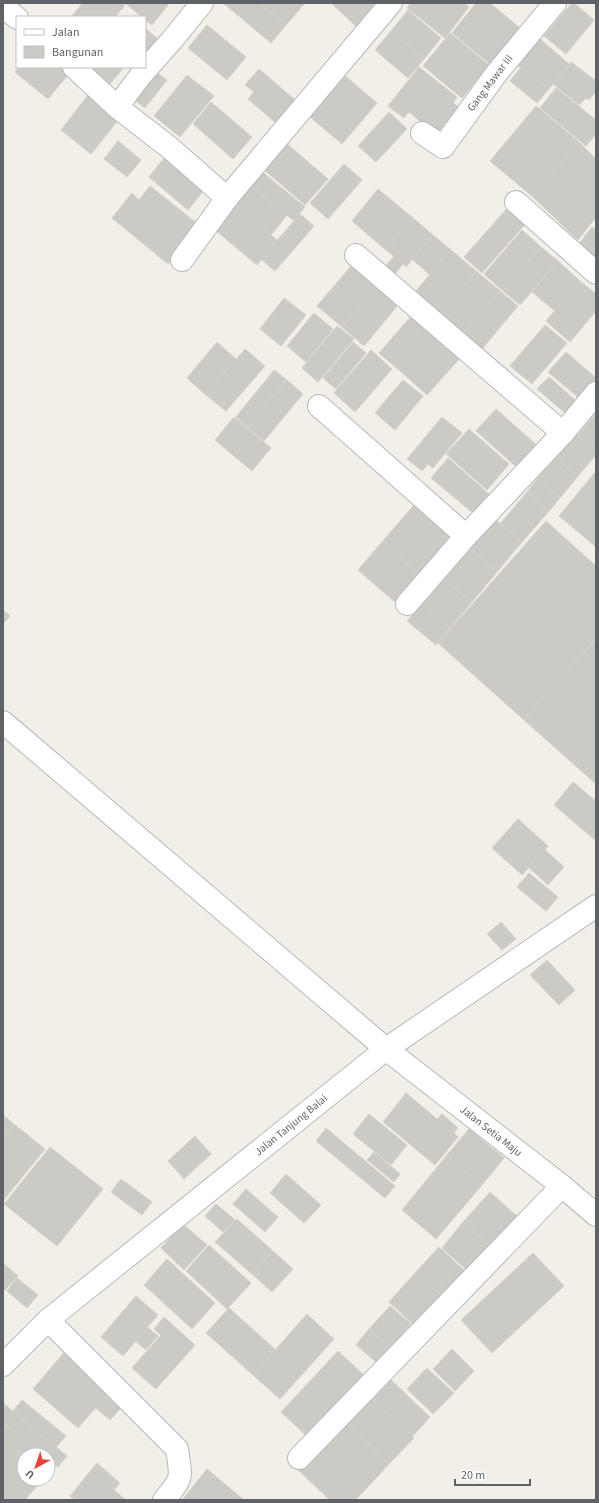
<svg xmlns="http://www.w3.org/2000/svg" width="599" height="1503" font-family="'Source Sans 3',sans-serif">
<style>
.building{fill:#cccac5;stroke:#d6d1c6}
.lines{fill:none;stroke-linecap:round;stroke-linejoin:round}
.street-casing{stroke:#b5b8bc;stroke-width:24}
.secondary-casing{stroke:#b6babf;stroke-width:24}
.street{stroke:#fff;stroke-width:22}
.secondary{stroke:#fff;stroke-width:22}
.labels{text-anchor:middle;dominant-baseline:central;stroke-width:3;stroke-linejoin:round;paint-order:stroke}
.street-label{font-size:11px;fill:#5f6368;stroke:#fff}
</style>
<rect width="100%" height="100%" fill="#f1efe8"/>
<g class="building">
<polygon points="83,3 122,3 125,5 115,17 71,17"/>
<polygon points="125,3 166,3 168,5 152,25 145,20 145,17 142,17"/>
<polygon points="223,3 259,3 286,25 271,43"/>
<polygon points="259,3 305,3 286,25"/>
<polygon points="331,3 371,3 374,5 356,26"/>
<polygon points="411,3 464,3 469,7 445,38 407,8"/>
<polygon points="476,3 490,3 520,28 499,61 495,58 490,64 452,33"/>
<polygon points="572,3 574,3 594,20 566,54 544,36"/>
<polygon points="408,10 441,38 424,59 391,31"/>
<polygon points="207,25 246,57 227,80 188,48"/>
<polygon points="145,28 159,40 145,56"/>
<polygon points="391,31 424,59 408,78 375,50"/>
<polygon points="450,33 489,65 462,98 423,66"/>
<polygon points="533,33 569,64 548,90 511,60"/>
<polygon points="571,62 596,81 596,91 589,100 586,98 579,105 553,84"/>
<polygon points="19,67 66,67 71,71 48,99 15,72"/>
<polygon points="90,67 124,67 110,84"/>
<polygon points="150,67 167,80 145,108 128,95"/>
<polygon points="419,67 457,97 453,103 459,107 436,135 409,112 404,118 388,106"/>
<polygon points="521,67 548,90 537,103 510,81"/>
<polygon points="259,69 300,104 276,123 248,99 254,92 245,85"/>
<polygon points="338,70 377,103 342,144 303,111"/>
<polygon points="187,75 214,96 180,137 154,116"/>
<polygon points="556,88 596,120 596,134 586,146 540,108"/>
<polygon points="92,90 123,114 91,154 61,130"/>
<polygon points="211,102 252,137 233,159 193,124"/>
<polygon points="536,106 579,142 533,197 490,161"/>
<polygon points="389,112 407,129 376,162 358,146"/>
<polygon points="118,141 141,160 127,177 104,159"/>
<polygon points="285,142 328,179 305,205 262,168"/>
<polygon points="579,142 596,159 596,217 578,240 533,197"/>
<polygon points="170,151 209,184 188,210 149,177"/>
<polygon points="344,164 362,180 328,219 310,203"/>
<polygon points="261,171 305,207 294,221 249,184"/>
<polygon points="249,184 287,215 271,235 233,204"/>
<polygon points="150,186 199,225 168,264 112,218 132,193 139,200"/>
<polygon points="378,189 413,218 386,250 352,221"/>
<polygon points="233,204 277,240 257,265 214,229"/>
<polygon points="510,205 528,221 482,273 464,257"/>
<polygon points="300,214 314,226 275,271 261,259"/>
<polygon points="413,218 433,235 406,267 403,264 393,276 384,268 394,256 386,250"/>
<polygon points="592,227 596,230 596,245 589,253 578,245"/>
<polygon points="522,230 541,247 503,291 484,274"/>
<polygon points="433,235 451,250 430,275 412,259"/>
<polygon points="596,245 596,259 589,253"/>
<polygon points="541,247 558,261 520,305 503,291"/>
<polygon points="451,250 476,271 441,314 415,292"/>
<polygon points="558,261 580,281 555,311 532,292"/>
<polygon points="352,265 377,286 342,327 317,306"/>
<polygon points="476,271 499,290 463,333 441,314"/>
<polygon points="580,281 596,294 596,311 570,342 546,321"/>
<polygon points="377,286 398,305 364,346 342,327"/>
<polygon points="499,290 518,306 482,349 463,333"/>
<polygon points="284,298 306,315 281,346 260,329"/>
<polygon points="314,313 333,329 306,362 287,346"/>
<polygon points="413,314 433,332 399,370 379,353"/>
<polygon points="545,325 567,343 532,384 510,366"/>
<polygon points="337,326 354,339 318,382 302,368"/>
<polygon points="433,332 461,357 427,395 399,370"/>
<polygon points="217,342 236,359 206,395 187,378"/>
<polygon points="353,342 366,353 336,389 323,378"/>
<polygon points="245,349 265,366 226,411 206,395"/>
<polygon points="371,350 392,369 355,412 334,393"/>
<polygon points="566,352 596,378 596,389 585,403 548,372"/>
<polygon points="274,370 287,380 247,427 236,417"/>
<polygon points="549,377 583,407 572,419 537,389"/>
<polygon points="287,380 303,394 264,441 247,427"/>
<polygon points="403,380 423,396 395,430 375,413"/>
<polygon points="496,409 541,449 521,471 476,431"/>
<polygon points="596,413 596,450 578,435"/>
<polygon points="234,417 271,448 252,471 215,440"/>
<polygon points="442,417 462,433 433,468 428,464 422,471 407,459"/>
<polygon points="469,429 509,464 487,490 446,454"/>
<polygon points="576,434 596,450 596,455 578,476 556,458"/>
<polygon points="448,458 489,494 473,513 431,478"/>
<polygon points="556,458 578,476 560,498 537,479"/>
<polygon points="596,471 596,547 559,516"/>
<polygon points="537,479 560,498 549,511 527,492"/>
<polygon points="527,492 549,511 522,542 500,524"/>
<polygon points="415,504 452,536 419,574 382,542"/>
<polygon points="494,518 522,542 497,572 469,548"/>
<polygon points="546,521 596,566 596,639 524,720 438,643"/>
<polygon points="382,542 419,574 395,602 358,570"/>
<polygon points="469,548 497,572 472,602 443,579"/>
<polygon points="443,579 472,602 451,627 422,603"/>
<polygon points="422,603 451,627 436,645 407,621"/>
<polygon points="3,610 10,616 3,624"/>
<polygon points="596,639 596,784 524,720"/>
<polygon points="573,782 596,801 596,841 554,805"/>
<polygon points="518,819 548,846 522,875 492,848"/>
<polygon points="544,849 564,867 548,885 528,867"/>
<polygon points="529,873 558,897 546,911 517,887"/>
<polygon points="501,922 516,939 502,950 487,934"/>
<polygon points="547,960 575,990 559,1005 530,975"/>
<polygon points="406,1093 437,1119 442,1114 458,1128 454,1133 458,1137 435,1165 383,1122"/>
<polygon points="369,1114 407,1145 391,1165 353,1134"/>
<polygon points="3,1115 14,1124 3,1138"/>
<polygon points="14,1124 45,1149 3,1201 3,1138"/>
<polygon points="326,1128 395,1186 385,1198 316,1141"/>
<polygon points="469,1129 504,1158 482,1185 447,1155"/>
<polygon points="195,1136 211,1154 184,1179 168,1161"/>
<polygon points="50,1147 103,1189 57,1246 4,1204"/>
<polygon points="374,1152 400,1174 394,1182 367,1160"/>
<polygon points="447,1155 482,1185 436,1239 402,1210"/>
<polygon points="286,1174 321,1205 304,1223 270,1193"/>
<polygon points="121,1179 152,1202 142,1215 111,1192"/>
<polygon points="246,1189 278,1217 265,1232 233,1204"/>
<polygon points="490,1192 518,1217 492,1247 463,1222"/>
<polygon points="216,1204 235,1220 223,1232 205,1216"/>
<polygon points="237,1219 273,1251 252,1274 215,1242"/>
<polygon points="463,1222 492,1247 470,1273 442,1248"/>
<polygon points="183,1224 207,1245 184,1270 161,1248"/>
<polygon points="209,1245 251,1283 227,1309 186,1271"/>
<polygon points="439,1247 466,1272 443,1297 416,1272"/>
<polygon points="273,1251 293,1269 272,1292 252,1274"/>
<polygon points="533,1253 564,1286 492,1353 461,1320"/>
<polygon points="167,1259 215,1303 192,1329 144,1285"/>
<polygon points="3,1263 18,1276 3,1292"/>
<polygon points="416,1272 443,1297 416,1327 389,1302"/>
<polygon points="17,1278 38,1295 27,1308 7,1291"/>
<polygon points="136,1296 158,1315 123,1356 101,1337"/>
<polygon points="390,1306 411,1324 391,1348 369,1329"/>
<polygon points="229,1308 276,1350 253,1375 206,1333"/>
<polygon points="307,1314 334,1339 280,1399 253,1375"/>
<polygon points="164,1317 195,1345 156,1389 132,1368 161,1335 154,1329"/>
<polygon points="147,1327 158,1336 146,1350 135,1341"/>
<polygon points="369,1329 391,1348 377,1363 356,1345"/>
<polygon points="67,1349 113,1388 78,1428 33,1389"/>
<polygon points="452,1349 474,1371 455,1391 433,1369"/>
<polygon points="338,1351 367,1378 310,1439 281,1412"/>
<polygon points="427,1368 454,1393 433,1414 407,1389"/>
<polygon points="391,1380 430,1417 412,1437 373,1399"/>
<polygon points="367,1394 414,1438 389,1464 343,1419"/>
<polygon points="106,1396 121,1408 110,1420 96,1408"/>
<polygon points="22,1400 66,1436 56,1447 13,1411"/>
<polygon points="3,1403 67,1456 58,1467 48,1459 48,1455 43,1455 3,1422"/>
<polygon points="343,1419 389,1464 364,1491 317,1446"/>
<polygon points="4,1423 43,1455 24,1455 24,1456 3,1439"/>
<polygon points="3,1439 24,1456 24,1479 43,1479 25,1500 3,1500"/>
<polygon points="317,1446 364,1491 355,1500 330,1500 296,1468"/>
<polygon points="97,1463 120,1483 114,1490 126,1500 75,1500 70,1496"/>
<polygon points="207,1469 244,1500 203,1500 191,1489"/>
<polygon points="191,1489 203,1500 182,1500"/>
</g>
<g class="lines">
<g class="street-casing">
<g id="street">
<polyline points="3,6 17,18"/>
<polyline points="74,67 117,107 170,148 227,198 391,3"/>
<polyline points="117,107 141,75 172,40 202,3"/>
<polyline points="422,133 443,147 496,74 555,3"/>
<polyline points="516,202 596,273"/>
<polyline points="356,255 563,433"/>
<polyline points="182,260 227,198"/>
<polyline points="319,406 466,536"/>
<polyline points="407,604 466,536 563,433 596,393"/>
<polyline points="3,722 386,1049 562,1186 596,1215"/>
<path d="M48,1320L177,1449C181,1478 184,1477 164,1500"/>
<polyline points="299,1458 562,1186"/>
</g>
</g>
<g class="secondary-casing">
<polyline id="secondary" points="3,1365 48,1320 386,1049 596,906"/>
</g>
<use href="#street" class="street"/>
<use href="#secondary" class="secondary"/>
</g>
<g class="labels">
<g class="street-label">
<text transform="translate(490 83) rotate(-53)">Gang Mawar III</text>
<text transform="translate(291 1125) rotate(-39)">Jalan Tanjung Balai</text>
<text transform="translate(491 1131) rotate(38)">Jalan Setia Maju</text>
</g>
</g>
<rect width="599" height="1503" fill="none" stroke="#5f6368" stroke-width="8"/>
<rect x="16" y="16" width="130" height="52" fill="#ffffff" stroke="#bfc1c3"/>
<rect x="24" y="29" width="20" height="6" fill="#ffffff" stroke="#bfc1c3"/>
<text x="52" y="36" font-size="12" fill="#5f6368">Jalan</text>
<rect x="24" y="46" width="20" height="12" fill="#cccac5" stroke="#bfc1c3"/>
<text x="52" y="56" font-size="12" fill="#5f6368">Bangunan</text>
<g transform="translate(36 1467) rotate(220)"><circle r="19" fill="#ffffff" stroke="#bfc1c3"/>
<path d="M0-3L7 15L0 10L-7 15Z" fill="#ea4335"/>
<text y="-6" font-size="11" font-weight="bold" text-anchor="middle" fill="#5f6368">U</text>
</g>
<path d="M455 1479v6h75v-6" fill="none" stroke="#5f6368" stroke-width="2"/>
<text x="461" y="1479" font-size="12" fill="#5f6368" stroke="#ffffff" stroke-width="3" paint-order="stroke">20 m</text>
</svg>
